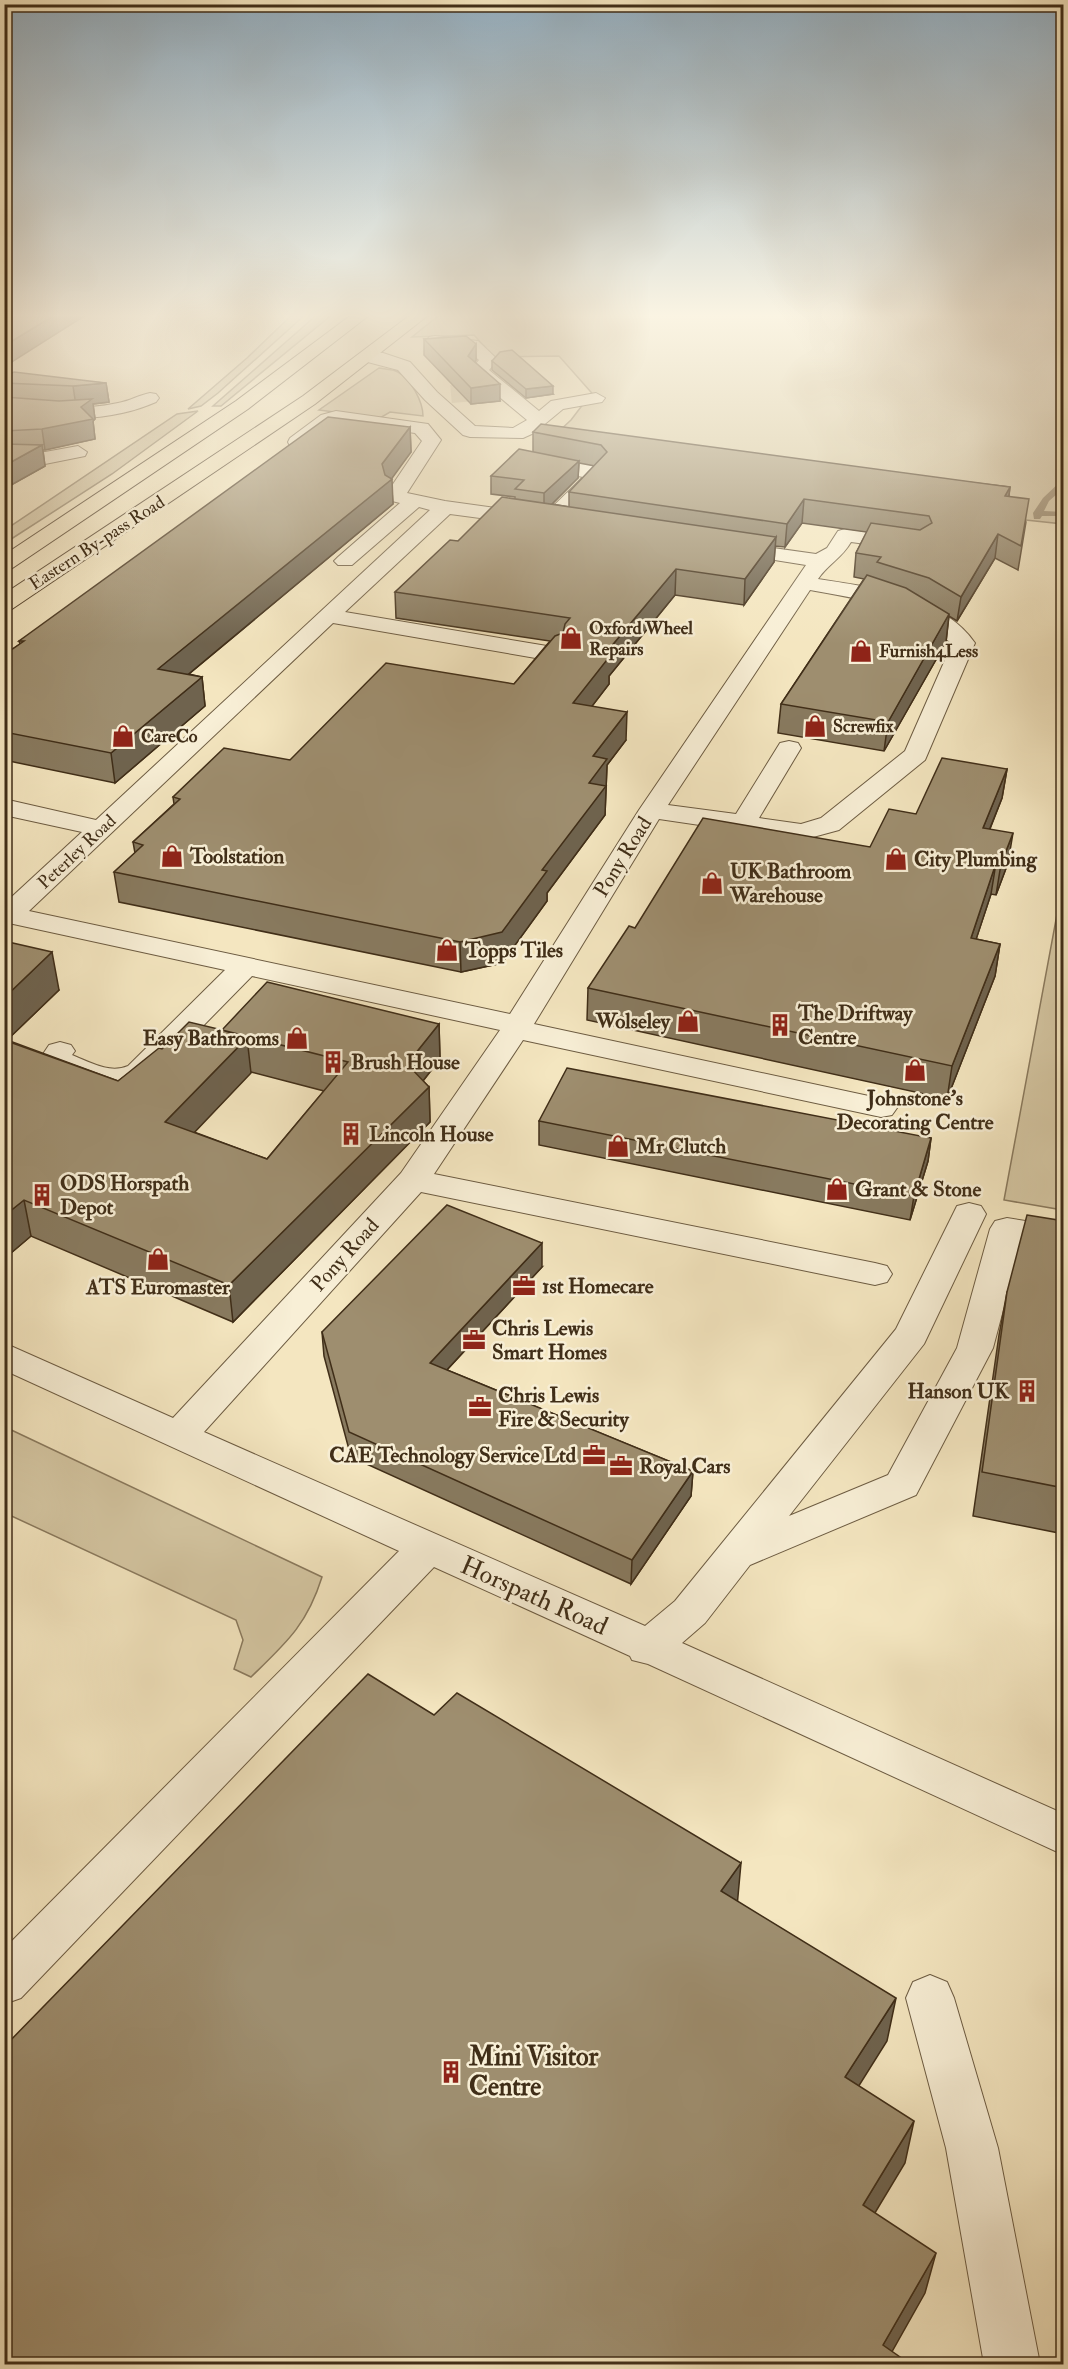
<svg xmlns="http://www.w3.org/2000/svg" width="1068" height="2369" font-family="'IM FELL Double Pica',serif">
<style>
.green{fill:#d5c7a3;stroke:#8a7a5e;stroke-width:1.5}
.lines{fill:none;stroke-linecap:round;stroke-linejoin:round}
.stream{fill:#87775b;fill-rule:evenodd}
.minor-tunnel{stroke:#d0c19e;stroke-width:18;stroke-dasharray:18 9;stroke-linecap:butt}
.minor-casing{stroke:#6d5c42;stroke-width:2}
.highway-casing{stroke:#402e18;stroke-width:2}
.minor{fill:#f8efd6;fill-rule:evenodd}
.highway{fill:#f4e6c0;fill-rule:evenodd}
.wall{fill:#887a5f;stroke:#402e18;stroke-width:1.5;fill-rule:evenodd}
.shaded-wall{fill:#6f634e;stroke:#402e18;stroke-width:1.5}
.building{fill:#9e8e6f;stroke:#402e18;stroke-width:1.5;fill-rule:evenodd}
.labels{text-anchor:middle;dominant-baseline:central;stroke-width:5;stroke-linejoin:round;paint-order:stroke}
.far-street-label{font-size:18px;fill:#402e18;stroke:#f8efd6}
.far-poi-label{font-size:18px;font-weight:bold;fill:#402e18;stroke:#f8efd6;text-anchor:start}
.poi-label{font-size:21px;font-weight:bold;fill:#402e18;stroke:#f8efd6;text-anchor:start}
.street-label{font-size:21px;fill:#402e18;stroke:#f8efd6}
.near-street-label{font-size:26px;fill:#402e18;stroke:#f8efd6}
.near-poi-label{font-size:26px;font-weight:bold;fill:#402e18;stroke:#f8efd6;text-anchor:start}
</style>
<rect width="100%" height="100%" fill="#f4e6c0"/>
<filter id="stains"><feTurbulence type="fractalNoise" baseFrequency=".00333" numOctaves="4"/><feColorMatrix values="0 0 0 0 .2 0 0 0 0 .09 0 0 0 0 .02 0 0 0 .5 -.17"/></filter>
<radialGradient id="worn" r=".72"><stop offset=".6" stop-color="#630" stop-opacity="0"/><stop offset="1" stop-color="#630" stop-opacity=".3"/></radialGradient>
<g class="green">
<polygon points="294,313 307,313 218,393 201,406 188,409 247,358"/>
<polygon points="319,313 334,313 221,406 213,406"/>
<polygon points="442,313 1063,313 1063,1210 1004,1200 1063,882 1059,586 1063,524 1007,518 544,445 571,420 584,403 598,400 559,356 494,357 474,335 412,337"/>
<path d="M379,368C384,369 393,369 398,372C411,379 423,402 423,416L390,412L380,418L319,410Z"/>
<polygon points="198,411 112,474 5,543 5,530 177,414"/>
<path d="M5,1427L322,1577C307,1625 286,1643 251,1677L234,1669L243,1640L236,1620L5,1513Z"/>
</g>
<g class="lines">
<polygon class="stream" points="1061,481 1064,481 1064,488 1049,501 1044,511 1064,512 1064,516 1042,516 1040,519 1034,519 1033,513 1043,498"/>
<polyline class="minor-tunnel" points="451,394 474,392"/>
<g class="minor-casing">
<g id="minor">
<polygon points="435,336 478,341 498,360 489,370 539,411 551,401 596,393 605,398 602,402 563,409 534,433 523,438 470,437 463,435 425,400 398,370 360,360 357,356 366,351 383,353 410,362 437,392 475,426 513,428 527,420 473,375 470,371 479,360 467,350 429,345 427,341 429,337"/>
<path d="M150,393L156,394L159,398L156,402C109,423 55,420 4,415V405C42,408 81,411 118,403C130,401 139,395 150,393Z"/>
<path d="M336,411L428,424L441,440L407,493L445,501L532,513L541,518L583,477L527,466L524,462L527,458L534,456C554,459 592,458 605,476L602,480L556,525L549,527L540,522L532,525L450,514L345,612L553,647L561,649L564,654L561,659L553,661L333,623L29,911L510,1014L639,810L806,565L724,552L721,548L724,544L731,542L816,554L827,548L838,531L845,529L917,540L920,544L917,548L910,550L851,542C842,558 828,564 818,579C870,587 943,596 975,643L925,760L839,830L802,840L659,819L534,1024L892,1101L897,1108L892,1115L881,1117L523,1040L434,1174L875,1263L887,1266L892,1274L887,1282L875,1285L421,1192L204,1432L645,1626L675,1601L896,1329L957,1206L969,1203L981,1206L986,1214L924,1344L789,1516L888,1475L957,1348L990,1229L995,1221L1007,1218L1064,1227V1249L1021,1242L993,1348L916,1495L750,1565L705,1623L682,1643L1064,1814V1855L648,1664L632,1660L630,1656L434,1567L21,1998L4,2004V1949L399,1551L4,1370V1343L173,1418L401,1173L500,1030L252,976L150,1080L140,1083L119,1088L89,1083L49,1067L41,1057L49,1045L60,1042L71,1045L75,1051L72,1055C90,1062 109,1074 128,1066L225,970L4,922V904L82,832L4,815V799L96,820L430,510L419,507L352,565H338L334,561L338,557L400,503L388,500L385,496L422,441L415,433L337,422L304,446H290L288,442L290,438L321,415ZM810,590C862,599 913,607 952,644L905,751L821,818L801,824L759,818L801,748L798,743L789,741L780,743L736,814L668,805Z"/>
<polygon points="78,446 87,452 85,456 45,464 4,462 4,454 10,452 45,452"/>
<polygon points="930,1975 947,1982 954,1998 998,2148 1040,2364 984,2364 946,2148 906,1998 913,1982"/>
</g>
</g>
<g class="highway-casing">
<g id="highway">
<polygon points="354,313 372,313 248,409 11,569 4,571 4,555 236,401"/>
<polygon points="413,313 431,313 315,404 12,609 4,610 4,594 303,396"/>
</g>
</g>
<use href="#minor" class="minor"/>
<use href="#highway" class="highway"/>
</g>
<g class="wall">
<polygon points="424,339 476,344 476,360 475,362 500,401 471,404 424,355"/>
<polygon points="492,361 553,394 526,398 492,370"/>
<polygon points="4,377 106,383 109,402 93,404 95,419 93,421 95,439 43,450 45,466 4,489"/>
<polygon points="410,427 411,452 391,478 393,504 189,674 202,677 205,706 115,783 4,760 4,655 20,644 19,641"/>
<path d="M533,432L1010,487L1009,496L1026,522L1018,570L995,558L957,621L949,616L946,642L884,751L778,733L781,704L864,579L854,577L856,553L867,532L802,523L785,547L775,546L774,562L744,605L675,595L609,676V684L592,706L626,740L607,765L605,815L547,893V901L502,963L461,972L119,902L114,872L135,853L133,842L174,804L173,797L290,760L514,684L550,641L396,618L395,592L458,541L515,499V497L491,494V476L533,452ZM579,463L595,466L569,492V507L552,504L578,478Z"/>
<polygon points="1007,769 1002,798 990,829 1008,863 996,895 991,894 976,939 1000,944 995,976 947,1099 587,1020 588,988 635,928 870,847 916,814"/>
<path d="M4,941L59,990L7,1040L118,1081L162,1049L222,1030L439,1024L440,1059L423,1081L429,1087L430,1122L233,1322L31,1236L4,1259ZM251,1072L324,1091L267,1159L194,1132Z"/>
<polygon points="539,1121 931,1138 928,1161 910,1220 539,1145"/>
<polygon points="1064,1221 1064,1534 973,1516 999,1335 1007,1292"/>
<polygon points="542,1267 447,1370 693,1471 691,1496 631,1584 351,1457 324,1356 322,1332"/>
</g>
<g class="shaded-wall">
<polygon points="58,313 89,313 4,367 4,346"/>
<polygon points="476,344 476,360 468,372 468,356"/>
<polygon points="106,383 109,402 93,404 95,419 93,421 95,439 45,450 42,429 76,406 73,386"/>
<polygon points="500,384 500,401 471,404 471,388"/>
<polygon points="553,386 553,394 526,398 526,389"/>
<polygon points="410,427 411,452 390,481 392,479 393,504 161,697 158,669 382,464"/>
<polygon points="42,445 45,466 4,489 4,466"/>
<polygon points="579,461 578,478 544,512 544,493"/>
<polygon points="1010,487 1007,509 1005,496"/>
<polygon points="804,499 802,523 785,547 787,524"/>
<polygon points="998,534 995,558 957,621 961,597"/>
<polygon points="776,537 774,562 744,605 745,579"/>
<polygon points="676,569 675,595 609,676 609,684 573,731 573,703 604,655"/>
<polygon points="949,614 946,642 884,751 888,722"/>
<polygon points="202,677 205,706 115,783 111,753"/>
<polygon points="627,712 626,740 607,765 605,815 547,893 547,901 502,963 461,972 460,942 542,870 589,783 593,756"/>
<polygon points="1007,769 1002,798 978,858 983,828"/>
<polygon points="1013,833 1008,863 996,895 1001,864"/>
<polygon points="996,863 991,894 966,970 971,938"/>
<polygon points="1000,944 995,976 947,1099 952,1066"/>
<polygon points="52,952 59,990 4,1043 4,998"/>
<polygon points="439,1024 440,1059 408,1100 407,1064"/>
<polygon points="247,1038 251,1073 170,1158 165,1122"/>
<polygon points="429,1087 430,1122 233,1322 229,1285"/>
<polygon points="931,1138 928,1161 910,1220 914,1196"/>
<polygon points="24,1200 31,1236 4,1259 4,1216"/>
<polygon points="542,1243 542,1267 431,1387 430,1363"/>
<polygon points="693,1471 691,1496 631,1584 632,1560"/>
<polygon points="741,1863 737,1907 721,1891"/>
<polygon points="896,1998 887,2041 838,2119 845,2077"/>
<polygon points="914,2121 905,2163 855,2246 863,2205"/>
<polygon points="936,2253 925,2293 885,2364 883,2345"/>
</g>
<g class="building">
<polygon points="4,313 58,313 4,346"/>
<polygon points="466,336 476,344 468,356 500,384 471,388 424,339"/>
<polygon points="512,350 553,386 526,389 492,361 500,352"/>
<polygon points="14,372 106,383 73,386 4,383 4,377"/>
<polygon points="4,397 59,401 92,399 81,407 93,419 42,429 4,431"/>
<polygon points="328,417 410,427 382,464 385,475 392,479 158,669 202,677 111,753 4,732 4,655 24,641 19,641"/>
<polygon points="541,424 1010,487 1005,496 1029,499 1021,546 998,534 961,597 929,578 877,562 881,557 856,553 871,523 920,530 932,523 929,516 804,499 787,524 569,492 607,452 601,445 533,432"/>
<polygon points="4,444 42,445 4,466"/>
<polygon points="519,449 579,461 544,493 515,489 524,480 491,476"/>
<polygon points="502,497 776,537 745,579 676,569 604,655 610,656 573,703 627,712 593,756 607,759 589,783 606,786 542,870 547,871 502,932 460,942 114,872 143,845 133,842 180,799 173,797 224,748 290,760 386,663 514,684 555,636 563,633 565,624 570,618 395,592 450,540 458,541"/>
<polygon points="867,575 906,588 949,614 888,722 781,704"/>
<polygon points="942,758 1007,769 983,828 1013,833 1001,864 996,863 971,938 1000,944 952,1066 588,988 629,926 635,928 703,818 870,847 889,809 916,814"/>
<polygon points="4,941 52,952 4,998"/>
<path d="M267,982L439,1024L407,1064L429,1087L229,1285L24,1200L4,1216V1040L118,1081L159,1048L162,1049L189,1022L222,1030ZM222,1030L348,1062L267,1159L165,1122L247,1038Z"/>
<polygon points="567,1068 931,1138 914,1196 539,1121"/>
<polygon points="447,1205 542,1243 430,1363 693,1471 632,1560 349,1432 322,1332"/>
<polygon points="1027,1215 1064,1221 1064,1488 982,1472 1007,1292"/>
<polygon points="368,1674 434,1715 457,1693 741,1863 721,1891 896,1998 845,2077 914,2121 863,2205 936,2253 883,2345 910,2364 4,2364 4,2047"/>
</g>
<linearGradient id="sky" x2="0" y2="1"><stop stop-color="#94afc1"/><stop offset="0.49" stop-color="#faf4e3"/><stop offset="1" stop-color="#faf4e3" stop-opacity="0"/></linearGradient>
<rect width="1068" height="644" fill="url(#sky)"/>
<defs>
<g id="shop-bare" transform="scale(1.8)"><path d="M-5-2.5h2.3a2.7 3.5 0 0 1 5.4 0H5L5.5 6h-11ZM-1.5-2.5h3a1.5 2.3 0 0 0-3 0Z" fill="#8f2418" stroke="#f8efd6" stroke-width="2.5" paint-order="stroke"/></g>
<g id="building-bare" transform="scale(1.8)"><path d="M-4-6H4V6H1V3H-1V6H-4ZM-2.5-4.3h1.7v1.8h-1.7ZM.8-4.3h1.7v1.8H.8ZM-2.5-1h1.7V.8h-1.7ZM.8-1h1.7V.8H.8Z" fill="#8f2418" stroke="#f8efd6" stroke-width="2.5" paint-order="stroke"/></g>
<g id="office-bare" transform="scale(1.8)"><path d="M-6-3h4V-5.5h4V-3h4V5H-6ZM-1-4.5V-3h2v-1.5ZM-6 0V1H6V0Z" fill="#8f2418" stroke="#f8efd6" stroke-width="2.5" paint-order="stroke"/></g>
</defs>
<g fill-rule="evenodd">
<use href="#shop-bare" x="571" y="638"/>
<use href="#shop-bare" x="861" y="651"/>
<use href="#shop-bare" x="815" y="726"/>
<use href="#shop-bare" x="123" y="736"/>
<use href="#shop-bare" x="172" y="856"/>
<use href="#shop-bare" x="896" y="859"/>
<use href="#shop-bare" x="712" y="883"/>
<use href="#shop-bare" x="447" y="950"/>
<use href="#shop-bare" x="688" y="1021"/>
<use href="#building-bare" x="780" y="1025"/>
<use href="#shop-bare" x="297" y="1038"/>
<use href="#building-bare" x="333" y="1062"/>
<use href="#shop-bare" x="915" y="1070"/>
<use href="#building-bare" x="351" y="1134"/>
<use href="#shop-bare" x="618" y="1146"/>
<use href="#shop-bare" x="837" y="1189"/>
<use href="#building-bare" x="42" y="1195"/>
<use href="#shop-bare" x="158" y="1259"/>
<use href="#office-bare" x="524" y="1286"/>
<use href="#office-bare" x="474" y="1340"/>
<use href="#building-bare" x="1027" y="1391"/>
<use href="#office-bare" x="480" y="1407"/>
<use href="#office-bare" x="594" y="1455"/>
<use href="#office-bare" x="621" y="1466"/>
<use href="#building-bare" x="451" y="2072"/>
</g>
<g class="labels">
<g class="far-street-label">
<text transform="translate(97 543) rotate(-33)">Eastern By-pass Road</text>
<text transform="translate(77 852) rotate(-43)">Peterley Road</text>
</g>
<g class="far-poi-label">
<text x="589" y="628">Oxford Wheel<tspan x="589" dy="21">Repairs</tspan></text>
<text x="879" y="651">Furnish4Less</text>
<text x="833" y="726">Screwfix</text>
<text x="141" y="736">CareCo</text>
</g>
<g class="poi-label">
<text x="190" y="856">Toolstation</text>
<text x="914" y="859">City Plumbing</text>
<text x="730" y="871">UK Bathroom<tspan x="730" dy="24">Warehouse</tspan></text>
<text x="465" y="950">Topps Tiles</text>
<text x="798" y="1013">The Driftway<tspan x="798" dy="24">Centre</tspan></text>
<text x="670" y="1021" text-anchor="end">Wolseley</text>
<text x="279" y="1038" text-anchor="end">Easy Bathrooms</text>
<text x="351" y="1062">Brush House</text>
<text x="915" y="1098" text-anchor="middle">Johnstone's<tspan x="915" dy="24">Decorating Centre</tspan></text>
<text x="369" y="1134">Lincoln House</text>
<text x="636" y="1146">Mr Clutch</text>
<text x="60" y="1183">ODS Horspath<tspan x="60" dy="24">Depot</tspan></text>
<text x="855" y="1189">Grant &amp; Stone</text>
<text x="542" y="1286">1st Homecare</text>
<text x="158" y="1287" text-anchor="middle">ATS Euromaster</text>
<text x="492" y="1328">Chris Lewis<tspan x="492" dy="24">Smart Homes</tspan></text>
<text x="1009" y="1391" text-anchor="end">Hanson UK</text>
<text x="498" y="1395">Chris Lewis<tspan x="498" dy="24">Fire &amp; Security</tspan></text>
<text x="576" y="1455" text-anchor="end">CAE Technology Service Ltd</text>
<text x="639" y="1466">Royal Cars</text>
</g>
<g class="street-label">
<text transform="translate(623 857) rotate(-58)">Pony Road</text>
<text transform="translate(345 1255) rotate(-48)">Pony Road</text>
</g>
<g class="near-street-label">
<text transform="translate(534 1596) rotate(24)">Horspath Road</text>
</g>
<g class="near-poi-label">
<text x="469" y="2057">Mini Visitor<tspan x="469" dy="30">Centre</tspan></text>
</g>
</g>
<rect width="1068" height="2369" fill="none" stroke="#f4e6c0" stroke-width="24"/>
<rect x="6" y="6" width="1056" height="2357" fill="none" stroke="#402e18" stroke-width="3"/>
<rect x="12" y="12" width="1044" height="2345" fill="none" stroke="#402e18" stroke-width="1.5"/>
<rect width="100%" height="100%" filter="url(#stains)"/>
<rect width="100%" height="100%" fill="url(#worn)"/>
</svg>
